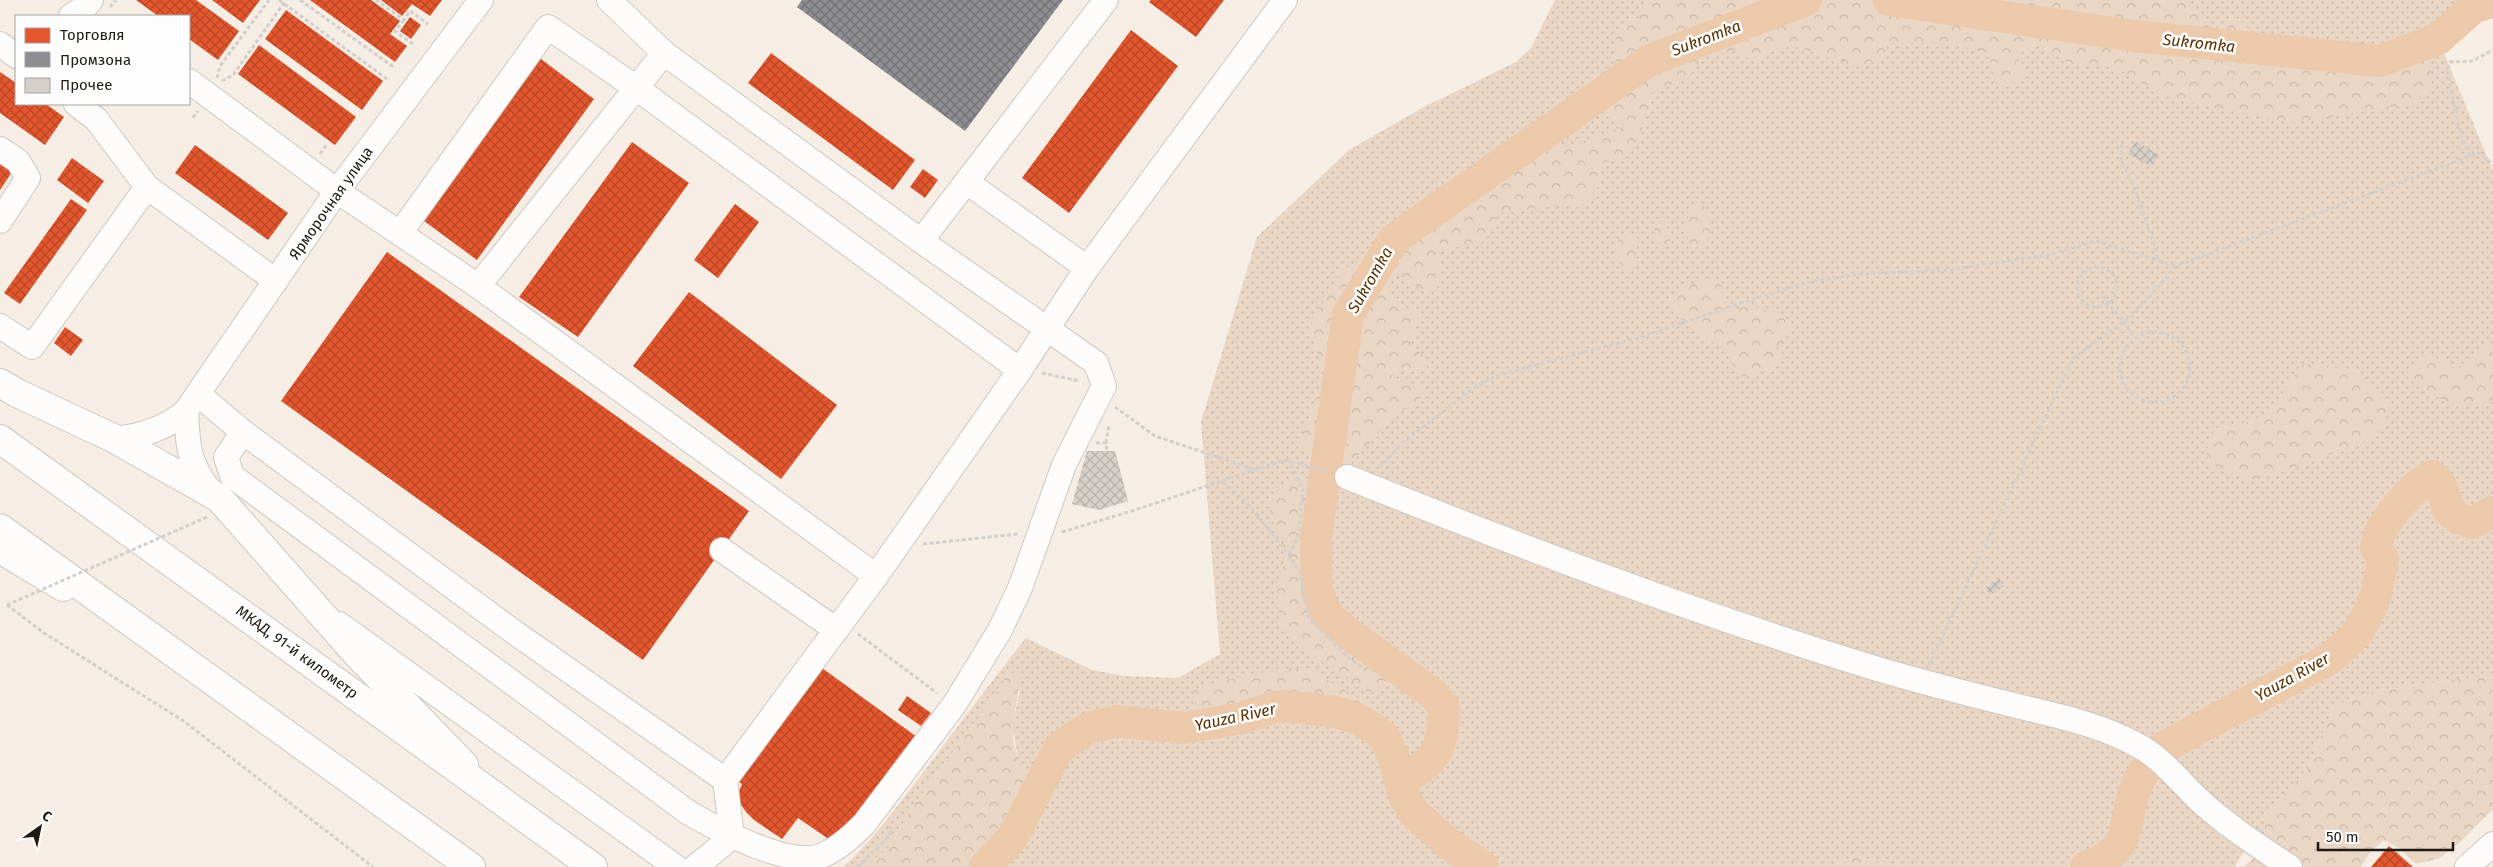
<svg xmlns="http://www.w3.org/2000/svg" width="2493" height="867" font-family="'Fira Sans',sans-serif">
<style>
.grass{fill:url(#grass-dots)}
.forest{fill:url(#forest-crowns)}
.shops{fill:url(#shops-cross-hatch)}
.industry{fill:url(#industry-cross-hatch)}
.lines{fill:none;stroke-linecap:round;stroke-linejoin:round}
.river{stroke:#ecc9aa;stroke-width:32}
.building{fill:url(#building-cross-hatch)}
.minor-casing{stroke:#cec7c1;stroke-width:26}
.major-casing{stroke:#cec7c1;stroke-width:30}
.highway-casing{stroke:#cec7c1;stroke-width:30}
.path{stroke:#d3cfcc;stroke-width:3;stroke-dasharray:4 2.5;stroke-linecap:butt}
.minor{stroke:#fefcfb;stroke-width:24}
.major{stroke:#fefcfb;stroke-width:28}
.highway{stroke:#fefcfb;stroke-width:28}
.path-bridge{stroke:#d3cfcc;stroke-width:3;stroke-dasharray:4 2.5;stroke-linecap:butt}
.labels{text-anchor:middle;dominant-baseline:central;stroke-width:5;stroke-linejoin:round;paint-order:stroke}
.street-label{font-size:15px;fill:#201a14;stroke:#fdfdfd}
.water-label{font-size:16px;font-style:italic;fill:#5c3100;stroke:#fdfdfd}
</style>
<defs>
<pattern id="grass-dots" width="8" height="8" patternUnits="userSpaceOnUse" patternTransform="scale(1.25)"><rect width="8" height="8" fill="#ead6c5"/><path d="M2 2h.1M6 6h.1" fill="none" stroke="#c8b7a8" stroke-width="1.8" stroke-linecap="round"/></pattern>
<pattern id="forest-crowns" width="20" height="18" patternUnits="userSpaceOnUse" patternTransform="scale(1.25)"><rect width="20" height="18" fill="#ead6c5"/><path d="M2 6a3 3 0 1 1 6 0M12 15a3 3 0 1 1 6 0" fill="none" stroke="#c8b7a8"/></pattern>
<pattern id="shops-cross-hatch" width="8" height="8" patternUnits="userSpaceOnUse" patternTransform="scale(1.25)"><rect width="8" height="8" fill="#e4572e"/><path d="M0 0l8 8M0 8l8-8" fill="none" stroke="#b84726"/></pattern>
<pattern id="industry-cross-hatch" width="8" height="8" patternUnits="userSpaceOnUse" patternTransform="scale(1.25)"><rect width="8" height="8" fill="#8d8d92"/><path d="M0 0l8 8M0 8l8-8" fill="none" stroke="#737276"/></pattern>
<pattern id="building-cross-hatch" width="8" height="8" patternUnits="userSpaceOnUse" patternTransform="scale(1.25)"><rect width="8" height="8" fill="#d7d0c9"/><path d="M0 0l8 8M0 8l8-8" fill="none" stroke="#b8b2ac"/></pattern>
</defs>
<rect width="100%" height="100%" fill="#f6ede5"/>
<path class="grass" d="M1555,0H2477L2436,34L2493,171V677L2466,678L2376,691L2334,706L2308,768L2263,816L2266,840L2252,835L2235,867H1910L1854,857L1829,867H972L1006,829L1020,767L1012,726L1020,691L1006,673L1001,687L912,808L889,847L867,867H843C869,844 889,817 910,790C949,739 986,688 1026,638L1092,670L1125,676L1178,678L1220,654L1201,422L1257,237L1349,150L1424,107L1516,62L1531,48Z"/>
<g class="forest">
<path d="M1646,0H1792L1796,3L1799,0H2184L2213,30L2233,20L2244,23L2263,49L2352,40L2383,72L2403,64L2431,67L2432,88L2413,103L2293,123L2172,99L2116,68L2068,62L2035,44L2017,55L2025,75L2007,87L1995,83L1990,58C1962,39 1922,43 1889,43L1881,62L1854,66L1797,47L1772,48L1756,61L1732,52L1708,54L1686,80L1653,90L1640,139L1623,157L1600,164L1598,186L1585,203L1499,213L1485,242L1441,250L1437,291L1425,292L1396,273L1386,278L1392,299L1419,315L1411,346L1428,359V370L1395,369L1391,380L1423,386V397L1390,420L1347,468L1315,459L1299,446L1324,375L1310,328L1314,317L1342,270L1373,259L1394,217L1404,212L1434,223L1454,212L1468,180L1500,184L1511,138L1529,122L1549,131L1561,149L1626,126L1599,104L1601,91L1615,72L1616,36L1627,20L1638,18Z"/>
<path d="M1699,201C1704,204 1705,208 1707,214C1714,230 1712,238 1696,248L1691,246C1683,232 1685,210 1699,201Z"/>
<polygon points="1660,221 1666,222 1670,240 1663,248 1657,247 1653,242 1654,230"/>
<path d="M1622,234H1634L1638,238L1635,262L1629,271C1612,260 1611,251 1622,234Z"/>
<polygon points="1710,278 1721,281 1726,311 1750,306 1782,314 1790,321 1790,333 1776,349 1780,360 1776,367 1742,377 1732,370 1732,357 1674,313 1670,301 1677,290"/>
<path d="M2489,344H2493V398C2473,421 2427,394 2409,378L2414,365L2421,355L2432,354L2450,367L2461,366Z"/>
<path d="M2314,364L2360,371L2389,406L2384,428L2365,442L2259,479H2247L2213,466L2207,456C2210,411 2233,432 2256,419C2276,408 2289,383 2302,365Z"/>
<polygon points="1299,478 1314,487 1305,546 1306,581 1316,616 1350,646 1389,676 1372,696 1343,674 1311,656 1283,629 1278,611 1277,590 1283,567 1284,541 1271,519 1270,504 1276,488"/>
<path d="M1307,668L1372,706L1367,717L1311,697L1264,698L1192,718L1194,689C1232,678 1268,669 1307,668Z"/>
<path d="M1020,672C1020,691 1015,706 1013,724C1010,740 1020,767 1029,780L1006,829L972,867H867L889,847L912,808L1001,687L1006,673Z"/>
<polygon points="2493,677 2493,809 2457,845 2440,858 2416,864 2399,848 2384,840 2371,851 2361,867 2305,867 2266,840 2263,816 2308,768 2334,706 2376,691 2466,678"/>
<polygon points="1854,857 1910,867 1829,867"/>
<polygon points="2252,859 2260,859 2273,867 2244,867"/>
</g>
<g class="shops">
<polygon points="136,0 196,0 239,31 218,60 189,39 189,16 158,16"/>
<polygon points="212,0 260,0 243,23"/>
<polygon points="310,0 371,0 400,21 390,34 407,46 395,62"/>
<polygon points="381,0 442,0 430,16 412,4 402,16"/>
<polygon points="1151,0 1224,0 1196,37 1149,2"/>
<polygon points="286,10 383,81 362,110 265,39"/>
<polygon points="410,17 421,25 411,39 400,31"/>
<polygon points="1131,30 1178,66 1069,213 1022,178"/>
<polygon points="259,45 356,117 335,145 238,74"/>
<polygon points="771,53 915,160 893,190 748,83"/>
<polygon points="537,56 594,99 477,260 420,218"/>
<polygon points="0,72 16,83 16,104 46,104 64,117 45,145 0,113"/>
<polygon points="632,142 689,183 578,337 519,297"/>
<polygon points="195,145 288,213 268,240 175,173"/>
<polygon points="72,158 104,181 88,203 57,180"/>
<polygon points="0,159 14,169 0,190"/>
<polygon points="923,169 938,180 925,198 910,187"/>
<polygon points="71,199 87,210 20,304 4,293"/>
<polygon points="735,204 759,222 718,278 694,260"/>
<polygon points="387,252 749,511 643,660 281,401"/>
<polygon points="689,292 837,405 781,479 633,366"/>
<polygon points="65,327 83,340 71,356 54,343"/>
<polygon points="822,668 917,737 851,829 830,840 798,818 782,839 754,820 746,812 740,803 738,794 742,784 733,778 744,764 749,768"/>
<polygon points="907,696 931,713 921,726 898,710"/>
<polygon points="2389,846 2413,867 2371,867"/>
</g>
<polygon class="industry" points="802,0 1063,0 965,131 797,7"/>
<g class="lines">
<g class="river">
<polyline points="1889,0 2134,36 2380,61 2438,39 2473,8 2493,1"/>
<path d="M1401,780C1438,760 1443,749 1444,707L1433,694L1352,636L1327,615L1317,591L1316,538L1348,315L1394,239L1648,61L1806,0"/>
<polyline points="985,867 1012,838 1059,748 1088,728 1117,721 1184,728 1242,718 1275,707 1287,706 1336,712 1358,719 1377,731 1385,738 1394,758 1403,793 1413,812 1449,844 1483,867"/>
<path d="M2086,867C2136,848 2121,826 2136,787C2142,772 2152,760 2162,748L2329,659L2356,635L2369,612L2376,594L2383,559L2376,548C2376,526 2413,486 2432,476C2444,484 2445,497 2448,510L2456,517L2471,523L2493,512"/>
</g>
</g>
<g class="building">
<polygon points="2136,141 2159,155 2152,167 2128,154"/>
<polygon points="1087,451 1115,451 1128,501 1099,510 1072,504"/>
<polygon points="1999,578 2004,586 1990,595 1985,588"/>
</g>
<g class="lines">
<g class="minor-casing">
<g id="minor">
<polyline points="71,16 86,6 91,0"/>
<polyline points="0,44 16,56"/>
<polyline points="189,81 337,191 478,286 876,576"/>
<polyline points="76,104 96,119 147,187"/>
<polyline points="0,149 18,161 28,178 0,221"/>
<polyline points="968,183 1087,268"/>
<polyline points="400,233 548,27 635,87 1020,370"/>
<polyline points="921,241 1106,0"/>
<polyline points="478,286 664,53"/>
<polyline points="0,326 32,347 147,187 276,281"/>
<polyline points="198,394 243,432 514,632 725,780 732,837"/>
<path d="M186,411C188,449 188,461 211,493"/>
<path d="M243,432L226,457L232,476L689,813C719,830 787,867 821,856C838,849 851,837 864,824L954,705L1000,630L1020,588L1064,465L1104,386L1096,363L921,241L664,53L609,0"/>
<path d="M115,439C142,436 166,429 186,411L337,191L481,0"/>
<path d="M1347,477C1519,546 1692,612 1868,666C1916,681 1965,693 2013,705C2054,715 2100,724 2137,745C2162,758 2178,780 2198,799C2226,825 2258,846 2290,867"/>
<polyline points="722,550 835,629"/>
<polyline points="339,624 676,867"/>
<polyline points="725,780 876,576 1020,370 1087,268 1285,0"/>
<polyline points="695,867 732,837"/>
<polyline points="2467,867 2493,844"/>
</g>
</g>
<g class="major-casing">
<g id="major">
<polyline points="0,383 17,393 113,438 219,498 355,652 464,765"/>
<polyline points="0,549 63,587"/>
</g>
</g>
<g class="highway-casing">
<g id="highway">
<polyline points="0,439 593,867"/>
<polyline points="0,528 471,867"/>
</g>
</g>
<g class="path">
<polyline points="279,0 387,79"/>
<polyline points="300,0 395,68"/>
<polyline points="376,0 404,20 410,11 428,24"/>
<polyline points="110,7 116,0"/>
<polyline points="404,20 395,31 413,44"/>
<polyline points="217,78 220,66 269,0"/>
<polyline points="222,81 233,75 286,0"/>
<polyline points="193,118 198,111"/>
<polyline points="2122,144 2121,160 2137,194 2159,260"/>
<polyline points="320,154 327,144"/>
<polyline points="2470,156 2461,136 2447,71 2450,62 2472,61 2493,50"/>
<circle cx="2097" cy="287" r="20"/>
<polyline points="2103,296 2135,337"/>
<circle cx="2155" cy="367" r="35"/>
<polyline points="1042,373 1080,381"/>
<polyline points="1115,407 1155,436 1256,470"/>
<polyline points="1096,443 1106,443 1107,452"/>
<polyline points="1106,443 1109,424"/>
<polyline points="1380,468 1400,445 1472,389 1495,376 1638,338 1759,297 1812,281 1862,274 1948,270 2048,255 2096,241 2176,266"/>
<polyline points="1223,482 1250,506 1289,555 1300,573 1309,619 1349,658 1365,669"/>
<polyline points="1062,532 1135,510 1284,460 1328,471"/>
<polyline points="923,544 1018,534"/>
<polyline points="1289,555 1298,537 1303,490 1289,460"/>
<polyline points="7,605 44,633 185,722 373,867"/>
<polyline points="858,634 937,693"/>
<polyline points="1929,665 2073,358 2132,316 2176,266 2479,153 2493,165"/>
<polyline points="857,867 884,842 892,830 889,824"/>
</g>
<use href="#minor" class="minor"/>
<use href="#major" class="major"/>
<use href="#highway" class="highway"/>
<polyline class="path-bridge" points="7,605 207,517"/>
</g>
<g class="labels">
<g class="street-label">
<text transform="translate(331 203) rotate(-55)">Ярморочная улица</text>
<text transform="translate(297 652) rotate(36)">МКАД, 91-й километр</text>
</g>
<g class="water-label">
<text transform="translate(1706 38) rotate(-21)">Sukromka</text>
<text transform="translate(2199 43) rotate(6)">Sukromka</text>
<text transform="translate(1370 280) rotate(-60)">Sukromka</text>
<text transform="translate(2292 677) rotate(-29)">Yauza River</text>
<text transform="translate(1235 717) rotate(-12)">Yauza River</text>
</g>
</g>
<rect x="15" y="15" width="175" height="90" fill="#fdfdfd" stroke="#a5a2a0"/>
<rect x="25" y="28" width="25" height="15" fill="#e4572e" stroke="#a5a2a0"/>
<text x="60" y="40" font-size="15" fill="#201a14">Торговля</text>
<rect x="25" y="52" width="25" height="15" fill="#8d8d92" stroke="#a5a2a0"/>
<text x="60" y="65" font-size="15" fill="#201a14">Промзона</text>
<rect x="25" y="78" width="25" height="15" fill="#d7d0c9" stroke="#a5a2a0"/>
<text x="60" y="90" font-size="15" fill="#201a14">Прочее</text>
<g transform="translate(40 827) rotate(33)" stroke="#fdfdfd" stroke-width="4" paint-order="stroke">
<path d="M0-4L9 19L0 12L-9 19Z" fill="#201a14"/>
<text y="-8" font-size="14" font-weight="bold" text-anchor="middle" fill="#201a14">С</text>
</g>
<path d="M2318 842v8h135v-8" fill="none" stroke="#201a14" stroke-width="2.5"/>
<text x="2326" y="842" font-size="15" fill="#201a14" stroke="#fdfdfd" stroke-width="4" paint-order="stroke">50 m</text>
</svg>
